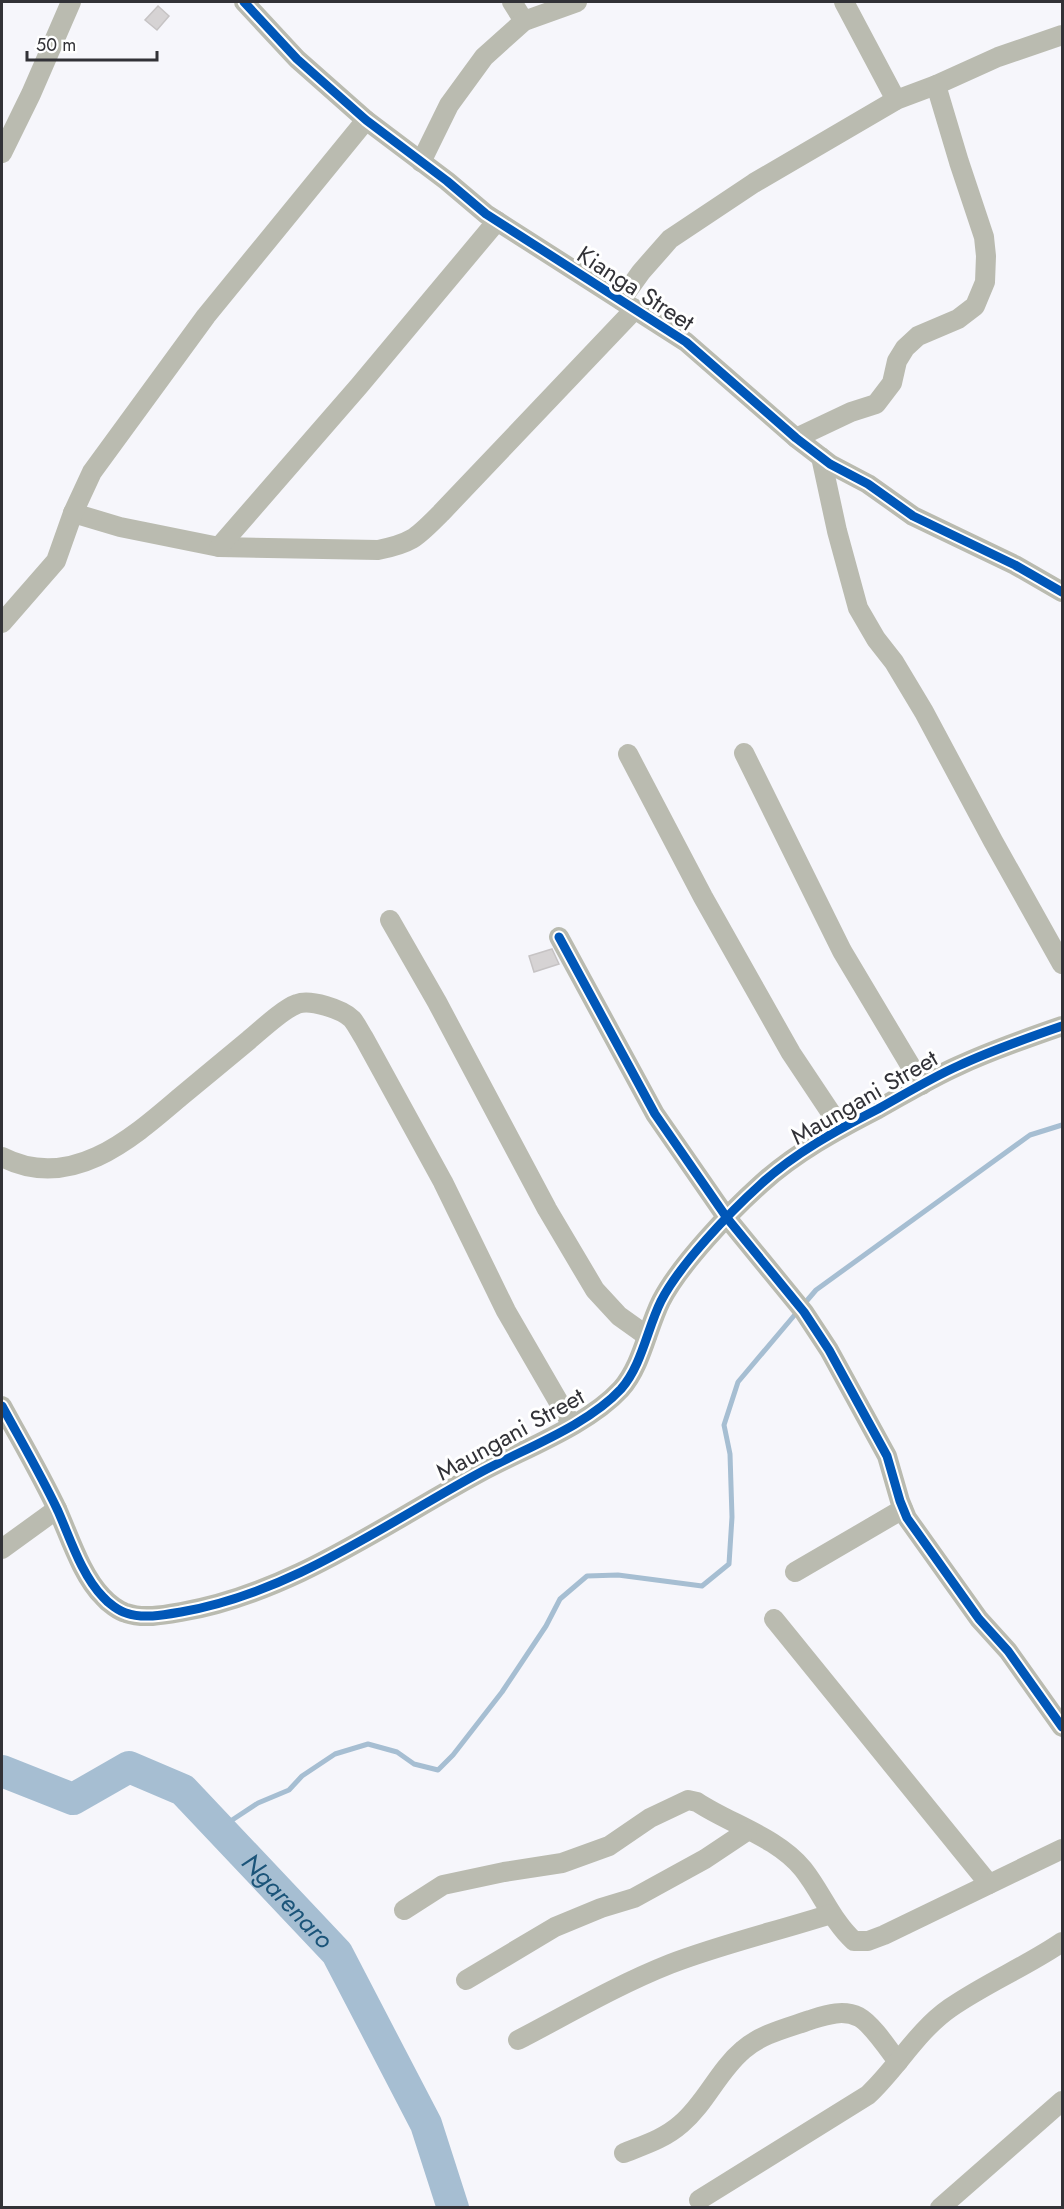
<svg xmlns="http://www.w3.org/2000/svg" width="1064" height="2209" font-family="Jost,sans-serif">
<style>
.lines{fill:none;stroke-linecap:round;stroke-linejoin:round}
.stream{stroke:#a6bed2;stroke-width:5}
.river{stroke:#a6bed2;stroke-width:32}
.building{fill:#d6d3d4;stroke:#c6c3c4;stroke-width:1.5}
.street{stroke:#babbb0;stroke-width:20}
.cycleway-casing{stroke:#fff;stroke-width:13}
.cycleway{stroke:#0057b8;stroke-width:9}
.labels{text-anchor:middle;dominant-baseline:central;stroke-width:6;stroke-linejoin:round;paint-order:stroke}
.street-label{font-size:24px;fill:#323237;stroke:#fff}
.water-label{font-size:26px;font-style:italic;fill:#1b5479;stroke:#fff}
</style>
<rect width="100%" height="100%" fill="#f6f6fb"/>
<g class="lines">
<g class="stream">
<polyline points="804,1304 816,1290 1030,1135 1062,1125"/>
<polyline points="220,1828 258,1803 289,1790 302,1776 335,1754 368,1744 397,1752 414,1764 438,1770 453,1755 502,1692 546,1626 560,1599 587,1576 618,1575 702,1586 729,1564 732,1517 730,1454 724,1425 738,1382 798,1311"/>
</g>
<path class="river" id="s1" d="M2,1771L73,1799L129,1767L183,1790L337,1953L426,2124L453,2208"/>
</g>
<g class="building">
<polygon points="158,6 169,16 157,30 145,20"/>
<polygon points="552,949 559,964 534,972 529,956"/>
</g>
<g class="lines">
<g class="street">
<polyline points="244,2 297,59 366,120 447,181 486,214 686,342 796,438 830,464 868,484 913,516 1015,565 1062,592"/>
<polyline points="512,2 524,21"/>
<polyline points="844,2 896,100"/>
<polyline points="2,153 31,94 71,2"/>
<polyline points="421,162 449,105 484,57 524,21 577,2"/>
<polyline points="621,300 641,272 670,239 754,183 896,100 936,85 998,57 1062,35"/>
<polyline points="796,438 851,412 876,404 892,383 897,361 905,348 918,336 958,319 975,306 985,282 986,256 984,237 959,162 936,85"/>
<polyline points="821,457 837,531 858,608 876,639 894,662 924,712 993,841 1062,964"/>
<path d="M73,513L120,527L219,547L378,550C413,543 417,537 441,513L635,309"/>
<polyline points="219,547 359,386 497,221"/>
<polyline points="2,623 56,561 73,513 92,472 206,316 366,120"/>
<polyline points="744,753 842,951 922,1085"/>
<polyline points="628,754 703,897 791,1053 841,1128"/>
<polyline points="390,920 437,1002 547,1209 595,1290 619,1316 647,1336"/>
<polyline points="559,937 655,1114 727,1218 804,1312 829,1350 887,1456 900,1501 907,1518 979,1619 1008,1651 1062,1727"/>
<path d="M2,1157C70,1192 130,1140 179,1098C202,1079 226,1059 249,1040C261,1030 283,1009 297,1004C310,999 342,1009 352,1019C357,1025 360,1032 364,1038L443,1182L506,1311L572,1425"/>
<path d="M2,1406C21,1441 41,1475 58,1511C70,1538 82,1576 103,1597C108,1603 119,1611 126,1613C143,1619 164,1615 181,1612C292,1593 386,1523 483,1471C526,1448 588,1425 621,1389C642,1365 647,1329 661,1301C680,1264 730,1212 761,1184C795,1153 837,1130 878,1109C905,1094 931,1078 958,1066C992,1050 1027,1038 1062,1026"/>
<polyline points="2,1549 57,1509"/>
<polyline points="795,1572 903,1509"/>
<polyline points="774,1619 989,1884"/>
<path d="M404,1910L443,1885L504,1872L562,1863L609,1846L650,1818L688,1800L697,1802C730,1824 777,1837 803,1869C822,1893 832,1921 854,1941H868L884,1935L1062,1849"/>
<polyline points="466,1980 555,1927 601,1908 634,1898 654,1887 705,1859 747,1831"/>
<path d="M518,2040C568,2014 617,1985 670,1964C722,1944 778,1931 831,1914"/>
<path d="M624,2153C644,2145 664,2139 681,2124C706,2103 718,2071 743,2050C761,2034 787,2028 810,2020C826,2015 843,2009 859,2017C872,2024 889,2050 898,2062"/>
<path d="M699,2200L868,2095C897,2068 917,2031 950,2008C986,1983 1027,1966 1062,1942"/>
<polyline points="940,2208 1062,2101"/>
</g>
<g class="cycleway-casing">
<g id="cycleway">
<polyline points="244,2 297,59 366,120 447,181 486,214 686,342 796,438 830,464 868,484 913,516 1015,565 1062,592"/>
<polyline points="559,937 655,1114 727,1218 804,1312 829,1350 887,1456 900,1501 907,1518 979,1619 1008,1651 1062,1727"/>
<path d="M2,1406C21,1441 41,1475 58,1511C70,1538 82,1576 103,1597C108,1603 119,1611 126,1613C143,1619 164,1615 181,1612C292,1593 386,1523 483,1471C526,1448 588,1425 621,1389C642,1365 647,1329 661,1301C680,1264 730,1212 761,1184C795,1153 837,1130 878,1109C905,1094 931,1078 958,1066C992,1050 1027,1038 1062,1026"/>
</g>
</g>
<use href="#cycleway" class="cycleway"/>
</g>
<g class="labels">
<g class="street-label">
<text transform="translate(636 288) rotate(33)">Kianga Street</text>
<text transform="translate(864 1097) rotate(-30)">Maungani Street</text>
<text transform="translate(510 1434) rotate(-29)">Maungani Street</text>
</g>
<g class="water-label">
<text stroke="none"><textPath href="#s1" startOffset="352">Ngarenaro</textPath></text>
</g>
</g>
<rect width="1064" height="2209" fill="none" stroke="#323237" stroke-width="6"/>
<path d="M27 51v9h130v-9" fill="none" stroke="#323237" stroke-width="3"/>
<text x="36" y="51" font-size="18" fill="#323237" stroke="#ffffff" stroke-width="4.5" paint-order="stroke">50 m</text>
</svg>
